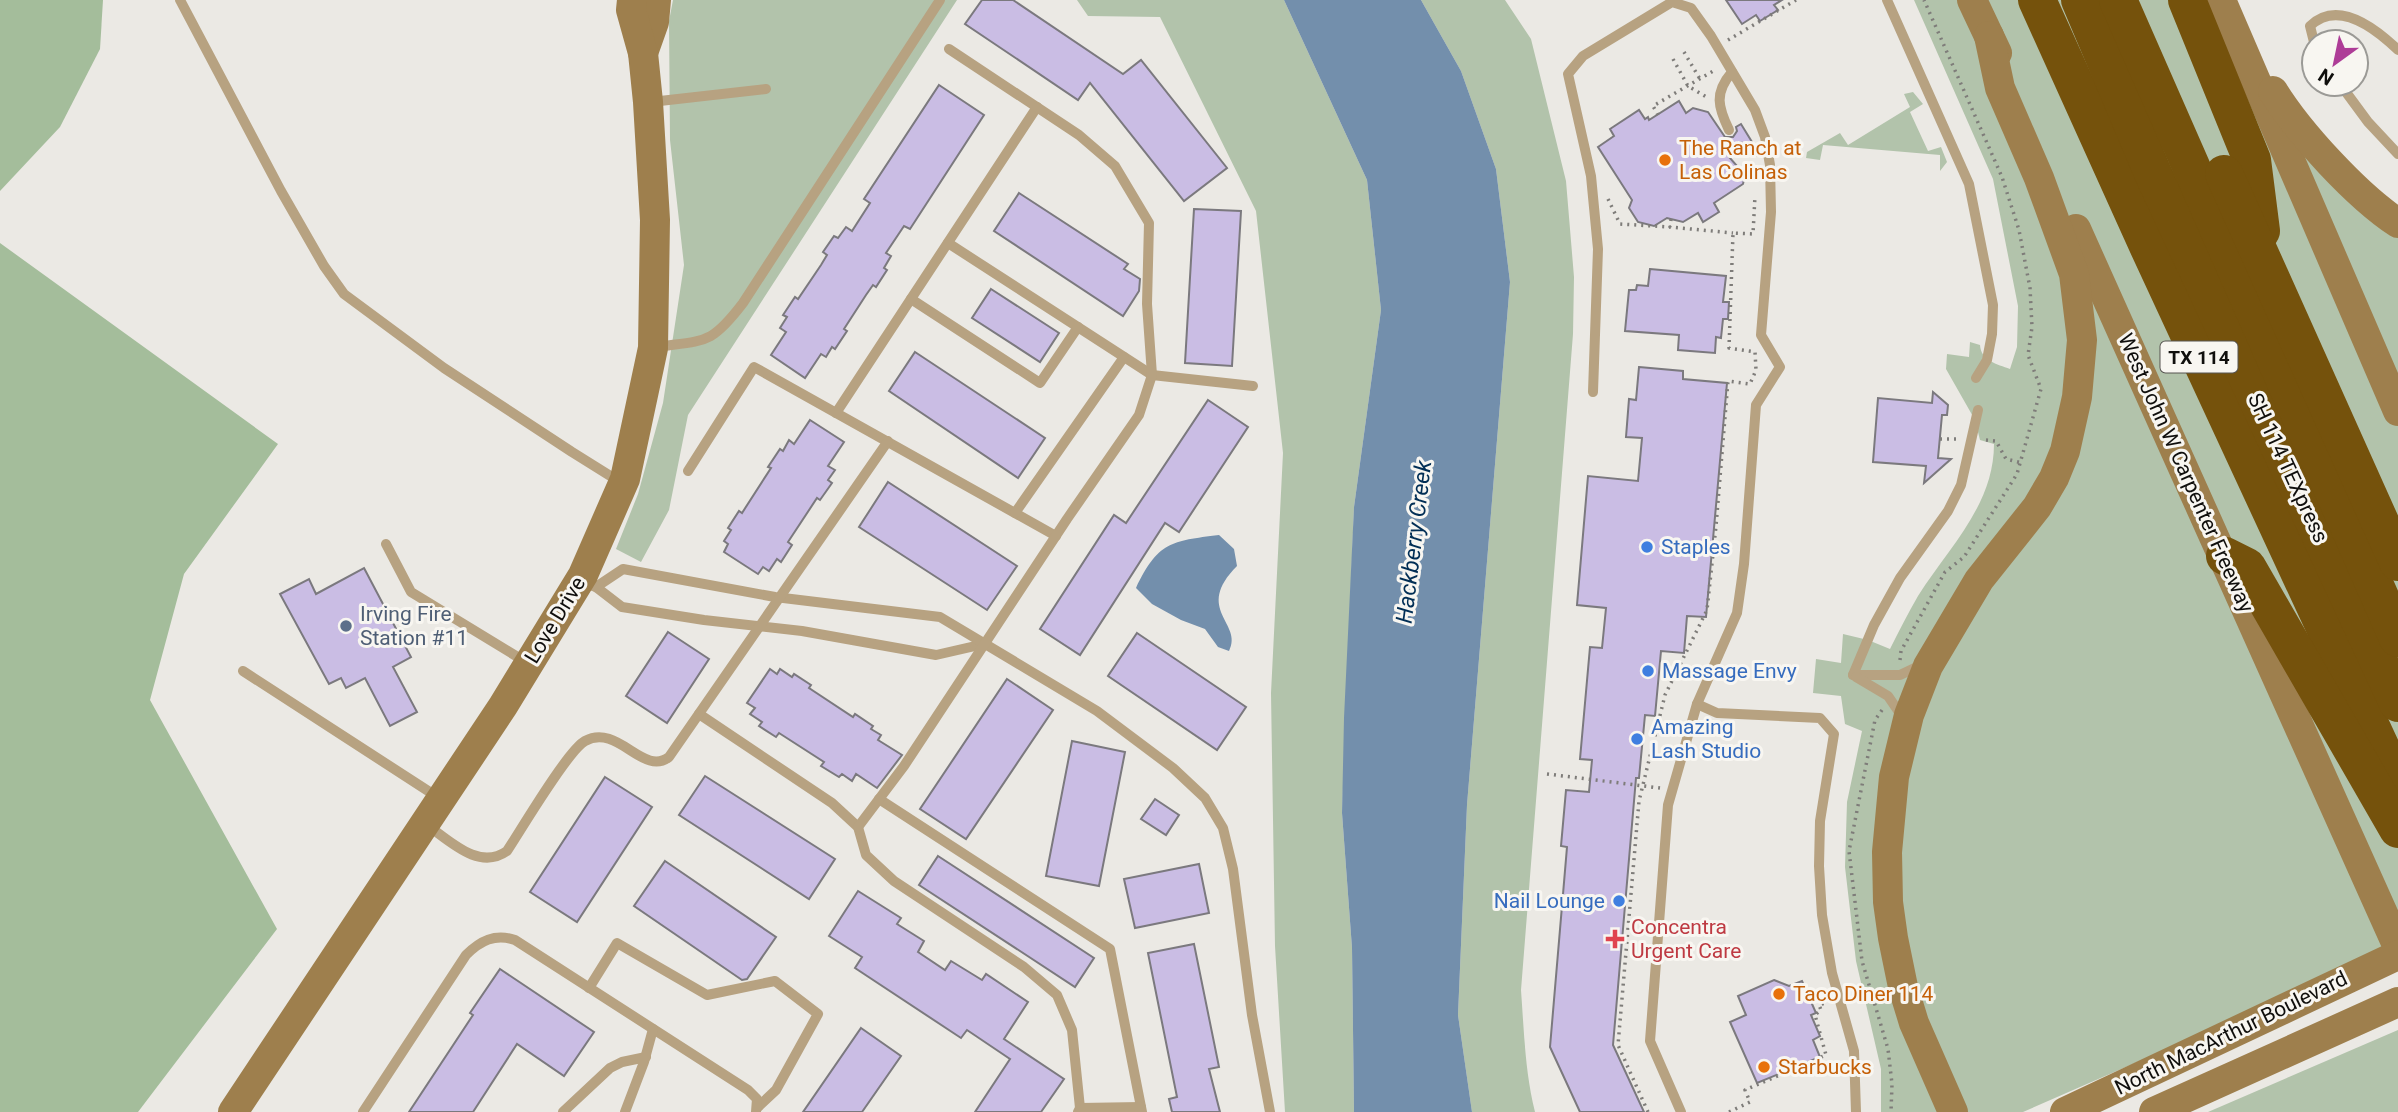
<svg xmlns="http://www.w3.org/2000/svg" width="2398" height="1112" font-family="Roboto,sans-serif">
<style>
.green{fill:#b2c3ab}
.forest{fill:#a4bd9b}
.water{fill:#738fac}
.building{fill:#cabde4;stroke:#7b797e;stroke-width:2}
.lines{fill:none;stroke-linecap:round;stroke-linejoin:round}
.path{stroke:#7e7c79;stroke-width:3.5;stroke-dasharray:2 5;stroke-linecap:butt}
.lane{stroke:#b7a281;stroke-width:10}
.secondary{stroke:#9e7f4d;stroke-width:30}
.highway{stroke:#75520c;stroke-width:38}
.food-dot{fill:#e8710a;stroke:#f8f6f1;stroke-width:2.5}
.shop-dot{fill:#3f7fe0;stroke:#f8f6f1;stroke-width:2.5}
.service-dot{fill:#5c6f8a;stroke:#f8f6f1;stroke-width:2.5}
.health-dot{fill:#e0444e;stroke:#f8f6f1;stroke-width:2.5}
.labels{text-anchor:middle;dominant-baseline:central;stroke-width:6;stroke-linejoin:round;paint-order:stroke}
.shield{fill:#f8f6f1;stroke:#565451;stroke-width:2}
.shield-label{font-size:19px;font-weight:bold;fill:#100f0d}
.food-label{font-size:21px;fill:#c56008;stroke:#f8f6f1;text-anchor:start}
.street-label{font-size:21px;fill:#100f0d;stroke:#f8f6f1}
.shop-label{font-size:21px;fill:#366cbe;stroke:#f8f6f1;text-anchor:start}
.service-label{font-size:21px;fill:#4e5e75;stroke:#f8f6f1;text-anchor:start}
.health-label{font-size:21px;fill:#be3a42;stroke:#f8f6f1;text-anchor:start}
.water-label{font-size:23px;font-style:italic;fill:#012e55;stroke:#f8f6f1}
</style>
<rect width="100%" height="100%" fill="#ebe9e4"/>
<g class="green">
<polygon points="673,0 957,0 688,415 669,510 641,562 616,549 638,494 663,403 684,265 670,140 669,21"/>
<polygon points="1077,0 1284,0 1367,180 1381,310 1354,507 1342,813 1352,948 1354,1112 1285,1112 1275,946 1271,693 1283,453 1256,211 1160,17 1088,16"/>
<path d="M1421,0H1505L1531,39L1566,181L1574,277L1573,334L1521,990C1524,1031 1525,1072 1535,1112H1472L1458,1015L1467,805L1510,282L1496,169L1461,71Z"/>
<path d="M1914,0H2210L2320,159L2398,233V948L2023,1112H1881V1069L1856,961L1845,867L1847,802L1862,731L1845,724L1841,696L1813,693L1816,659L1841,663L1843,634L1868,640L1890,649C1899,631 1908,613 1918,596C1949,547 1994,505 1994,444L1980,440L1975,420L1946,369L1947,354L1969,357L1970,342L1980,345C1981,361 1997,364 2010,369L2017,347L2018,306L1993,179Z"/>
<polygon points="1913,92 1923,104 1910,112 1928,151 1941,147 1947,162 1940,171 1940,155 1823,145 1820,160 1806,158 1807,152 1840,133 1848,145 1910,107 1904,94"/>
<polygon points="2398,1030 2398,1112 2208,1112"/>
</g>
<g class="forest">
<polygon points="0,0 103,0 100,49 60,127 0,191"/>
<polygon points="0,243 278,444 184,574 150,700 277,929 138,1112 0,1112"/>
</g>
<g class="water">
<polygon points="1284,0 1421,0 1461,71 1496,169 1510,282 1467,805 1458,1015 1472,1112 1354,1112 1352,948 1342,813 1344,718 1354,507 1381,310 1367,180"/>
<path d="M1219,535L1234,549L1237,566C1193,610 1244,623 1229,651L1218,647L1205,629L1181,620L1152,604L1136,588C1158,542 1171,541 1219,535Z"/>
</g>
<g class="building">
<polygon points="982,0 1013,0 1123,74 1141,60 1227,168 1184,201 1090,83 1078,100 965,24"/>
<polygon points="1726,0 1782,0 1774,5 1778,10 1760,21 1756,15 1742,24"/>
<polygon points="939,85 984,115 910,229 904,226 886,253 891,256 884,268 887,270 876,287 873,285 866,295 844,329 847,331 835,349 832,347 826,357 821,354 805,378 771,355 786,332 780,328 787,317 783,315 795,297 798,299 821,265 827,255 823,252 834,236 838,238 846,227 852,231 870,203 864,199"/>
<polygon points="1679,101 1686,113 1693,108 1708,112 1725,137 1733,137 1737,131 1736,127 1741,124 1752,142 1749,144 1738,142 1734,147 1735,153 1729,157 1745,175 1743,184 1714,203 1719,212 1703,222 1698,213 1683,222 1667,218 1654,226 1638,222 1629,208 1632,200 1598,147 1614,136 1610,129 1639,110 1645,119 1648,117 1649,120"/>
<polygon points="1019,193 1128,264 1124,269 1140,279 1139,291 1123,316 994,231"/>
<polygon points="1194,209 1241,211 1232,366 1185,363"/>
<polygon points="1650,269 1726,276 1723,302 1729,302 1728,319 1723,319 1721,338 1716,337 1715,353 1678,350 1679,335 1625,331 1629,290 1636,290 1637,285 1648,286"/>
<polygon points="991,289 1059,333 1040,362 972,318"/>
<polygon points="915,352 1045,438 1018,478 889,391"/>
<polygon points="1639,367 1683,371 1683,379 1727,383 1706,617 1687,616 1684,653 1661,651 1655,716 1645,715 1639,778 1636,778 1613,1045 1644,1112 1580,1112 1550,1047 1567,847 1561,846 1566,790 1589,792 1592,760 1580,759 1590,647 1602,648 1606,608 1577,605 1588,476 1638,481 1642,438 1626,437 1629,399 1636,400"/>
<polygon points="1933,392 1948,405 1947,415 1942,415 1938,458 1951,459 1924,483 1926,466 1873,462 1878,398 1932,403"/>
<polygon points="1208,400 1248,427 1179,532 1165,523 1080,655 1040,629 1114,515 1126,523"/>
<polygon points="810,420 844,442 828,466 835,470 828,480 832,483 820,500 817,498 788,542 792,545 781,562 777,559 769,571 763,567 758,574 724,552 728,544 724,541 731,530 728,528 739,511 742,513 771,468 768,467 780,449 783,451 789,440 794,444"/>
<polygon points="888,482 1017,566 987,610 859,527"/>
<polygon points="364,568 411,657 393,667 417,712 390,726 365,678 346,688 341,678 329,684 280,594 309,579 316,594"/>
<polygon points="668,632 709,659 667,723 626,696"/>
<polygon points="1137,633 1246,707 1217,750 1108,676"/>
<polygon points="770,669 777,674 780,669 792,677 794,674 811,685 809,688 853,717 855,714 873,726 871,729 881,735 878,740 902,755 877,788 856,774 852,781 842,774 839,777 821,766 824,762 779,733 776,737 759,726 762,722 750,714 755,708 747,703"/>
<polygon points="1007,679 1053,710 966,839 920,809"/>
<polygon points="1072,741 1125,752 1099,886 1046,876"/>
<polygon points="705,776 835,859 809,899 679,815"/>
<polygon points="605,777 652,807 577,922 530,892"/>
<polygon points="1155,799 1179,815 1166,835 1141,819"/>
<polygon points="938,856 1094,958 1075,987 919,885"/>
<polygon points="665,861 776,937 747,979 742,980 634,906"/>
<polygon points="1199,864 1209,913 1135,928 1124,879"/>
<polygon points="858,891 901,918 897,924 924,941 918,952 945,970 951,961 982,980 986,974 1028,1002 1004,1039 1064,1079 1041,1112 975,1112 1010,1059 967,1030 961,1038 855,968 862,957 829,936"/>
<polygon points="1194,944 1219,1067 1209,1069 1220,1112 1172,1112 1169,1099 1177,1097 1148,953"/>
<polygon points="500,969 594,1032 564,1076 517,1044 473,1112 409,1112 473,1015 470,1013"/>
<polygon points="1774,980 1789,986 1802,981 1816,1013 1811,1015 1820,1036 1813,1040 1820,1057 1757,1083 1730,1022 1746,1015 1738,996"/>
<polygon points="861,1028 901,1056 862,1112 803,1112"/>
</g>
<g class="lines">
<g class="path">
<polyline points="1728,40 1796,0"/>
<polyline points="1684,52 1700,79"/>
<polyline points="1673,59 1688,86 1708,98"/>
<polyline points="1658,115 1653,106 1715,70"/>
<polyline points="1608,199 1620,224 1670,227"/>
<polyline points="1671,219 1670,227 1733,233"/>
<polyline points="1940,439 1957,439"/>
<polyline points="1986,440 1996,441 2006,459 2022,463"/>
<polyline points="1900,660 1901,651 1945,572 1964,557 2017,474 2041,389 2028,355 2032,327 2030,288 2019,230 2002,177 1924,0"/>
<polyline points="1882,710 1875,720 1849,851 1862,961 1888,1049 1892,1084 1891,1112"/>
<polyline points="1547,774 1660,788"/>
<polyline points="1853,996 1871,993"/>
<polyline points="1648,1112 1618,1045 1639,801 1665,695 1707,610 1716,526 1728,381 1750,384 1756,370 1755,352 1729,348 1733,233 1753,234 1755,196"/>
<polyline points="1729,1112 1750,1102 1745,1090 1826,1055 1815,1015 1821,1010 1819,1005 1828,1002"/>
</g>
<g class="lane">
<polyline points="180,0 281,191 324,266 344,294 444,368 572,452 620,482"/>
<polyline points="1887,0 1969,184 1993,305 1992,334 1987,360 1976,378"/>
<path d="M2314,42L2310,26C2337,0 2372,25 2398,50"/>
<polyline points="2340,84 2368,122 2398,154"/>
<polyline points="651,102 766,89"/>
<path d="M1729,130C1718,107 1714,93 1732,72"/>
<polyline points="1742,149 1746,152 1768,152"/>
<polyline points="948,243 1152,375 1253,386"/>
<polyline points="911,299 1040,383 1078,327"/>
<path d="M656,347C706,340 711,345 743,303L940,0"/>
<polyline points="1593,392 1598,249 1591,176 1568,74 1583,56 1672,2 1691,8 1711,36 1755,110 1765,137 1770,165 1771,212 1761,335 1780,367 1756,405 1744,564 1737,613 1697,704 1668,805 1650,1041 1681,1112"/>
<polyline points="836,413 1037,107"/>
<polyline points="688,471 754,367 1056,536"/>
<polyline points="1015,513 1124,357"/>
<polyline points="386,544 411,592 526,662"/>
<polyline points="589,585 596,587 622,607 704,620 802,631 936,655 984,644"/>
<polyline points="596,587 623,569 775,597 940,617 1097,711 1173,768 1205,798 1223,828 1233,869 1252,1015 1270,1112"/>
<polyline points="243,671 439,798"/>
<polyline points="1853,675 1874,625 1900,578 1948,511 1961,485 1978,410"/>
<polyline points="1853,675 1900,675 1921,665"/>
<polyline points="1856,677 1888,696 1903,718"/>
<polyline points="1697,704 1717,713 1820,718 1834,734 1820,821 1819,866 1822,915 1832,973 1854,1051 1856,1112"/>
<polyline points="699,714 832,803 858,827 866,855 894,881 1024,967 1057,995 1072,1030 1080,1108 1078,1112"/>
<polyline points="879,799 1110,949 1142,1112"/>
<path d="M427,825C450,841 479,871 507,851C521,830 568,750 585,741C618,723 643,777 669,757L888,441"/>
<polyline points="858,827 904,766 1067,519 1139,415 1152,375 1147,304 1149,223 1115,166 1079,135 949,49"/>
<polyline points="589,988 617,943 707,995 775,981 818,1014 776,1090 758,1107"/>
<polyline points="1080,1108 1141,1107"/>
<path d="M363,1112L466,955C480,941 495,933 515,940L748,1090L757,1099L756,1112"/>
<polyline points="563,1112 610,1068 622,1062 646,1057"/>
<polyline points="625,1112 644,1062 653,1029"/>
</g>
<g class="secondary">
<polyline points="1972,0 1997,53"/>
<polyline points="2221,0 2398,411"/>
<polyline points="643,53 654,22 656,0"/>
<path d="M2273,91C2299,133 2357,196 2398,223"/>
<polyline points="2076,229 2398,947"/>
<polyline points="233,1112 503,706 583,575 625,479 653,348 655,220 648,102 643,53 631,10 632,0"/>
<polyline points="1953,1112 1914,1023 1903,987 1893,938 1888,902 1887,852 1894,777 1909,715 1928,666 1979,580 2037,507 2054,478 2065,451 2077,397 2082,340 2074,274 2039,178 2000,88 1989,36"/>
<polyline points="2065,1112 2398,955"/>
<polyline points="2154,1112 2398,1002"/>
</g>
<g class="highway">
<polyline points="2037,0 2149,248 2398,785"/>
<polyline points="2080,0 2152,171 2398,703"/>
<polyline points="2118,0 2398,638"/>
<polyline points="2187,0 2252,160 2261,231"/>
<polyline points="2224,174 2398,562"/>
<polyline points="2225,556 2247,567 2398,829"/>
</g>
</g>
<g class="food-dot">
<circle cx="1665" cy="160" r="7"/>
<circle cx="1779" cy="994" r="7"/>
<circle cx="1764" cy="1067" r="7"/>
</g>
<g class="shop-dot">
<circle cx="1647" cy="547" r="7"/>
<circle cx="1648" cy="671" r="7"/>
<circle cx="1637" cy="739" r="7"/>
<circle cx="1619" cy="901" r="7"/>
</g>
<circle class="service-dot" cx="346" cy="626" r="7"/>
<path class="health-dot" d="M1611.5 928.5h7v7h7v7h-7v7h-7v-7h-7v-7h7z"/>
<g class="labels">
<rect class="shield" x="2160.5" y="341.5" width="77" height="31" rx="5"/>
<g class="shield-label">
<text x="2199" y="357">TX 114</text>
</g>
<g class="food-label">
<text x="1679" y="148">The Ranch at<tspan x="1679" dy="24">Las Colinas</tspan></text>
<text x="1793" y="994">Taco Diner 114</text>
<text x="1778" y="1067">Starbucks</text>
</g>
<g class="street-label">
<text transform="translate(2288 468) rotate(65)">SH 114 TEXpress</text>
<text transform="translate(2186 473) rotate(66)">West John W Carpenter Freeway</text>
<text transform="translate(555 620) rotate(-59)">Love Drive</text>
<text transform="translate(2231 1033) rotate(-26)">North MacArthur Boulevard</text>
</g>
<g class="shop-label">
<text x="1661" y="547">Staples</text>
<text x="1662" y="671">Massage Envy</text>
<text x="1651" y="727">Amazing<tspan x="1651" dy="24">Lash Studio</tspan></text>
<text x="1605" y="901" text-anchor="end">Nail Lounge</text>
</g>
<g class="service-label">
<text x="360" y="614">Irving Fire<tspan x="360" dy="24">Station #11</tspan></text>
</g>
<g class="health-label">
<text x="1631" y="927">Concentra<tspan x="1631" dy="24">Urgent Care</tspan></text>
</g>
<g class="water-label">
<text transform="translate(1414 542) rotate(-83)">Hackberry Creek</text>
</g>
</g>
<g transform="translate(2335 63) rotate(213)"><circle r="33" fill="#f8f6f1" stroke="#9b9a96" stroke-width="2"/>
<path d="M0-5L12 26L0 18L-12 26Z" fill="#ae3c97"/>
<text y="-10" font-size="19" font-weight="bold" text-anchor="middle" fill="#100f0d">N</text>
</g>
</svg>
